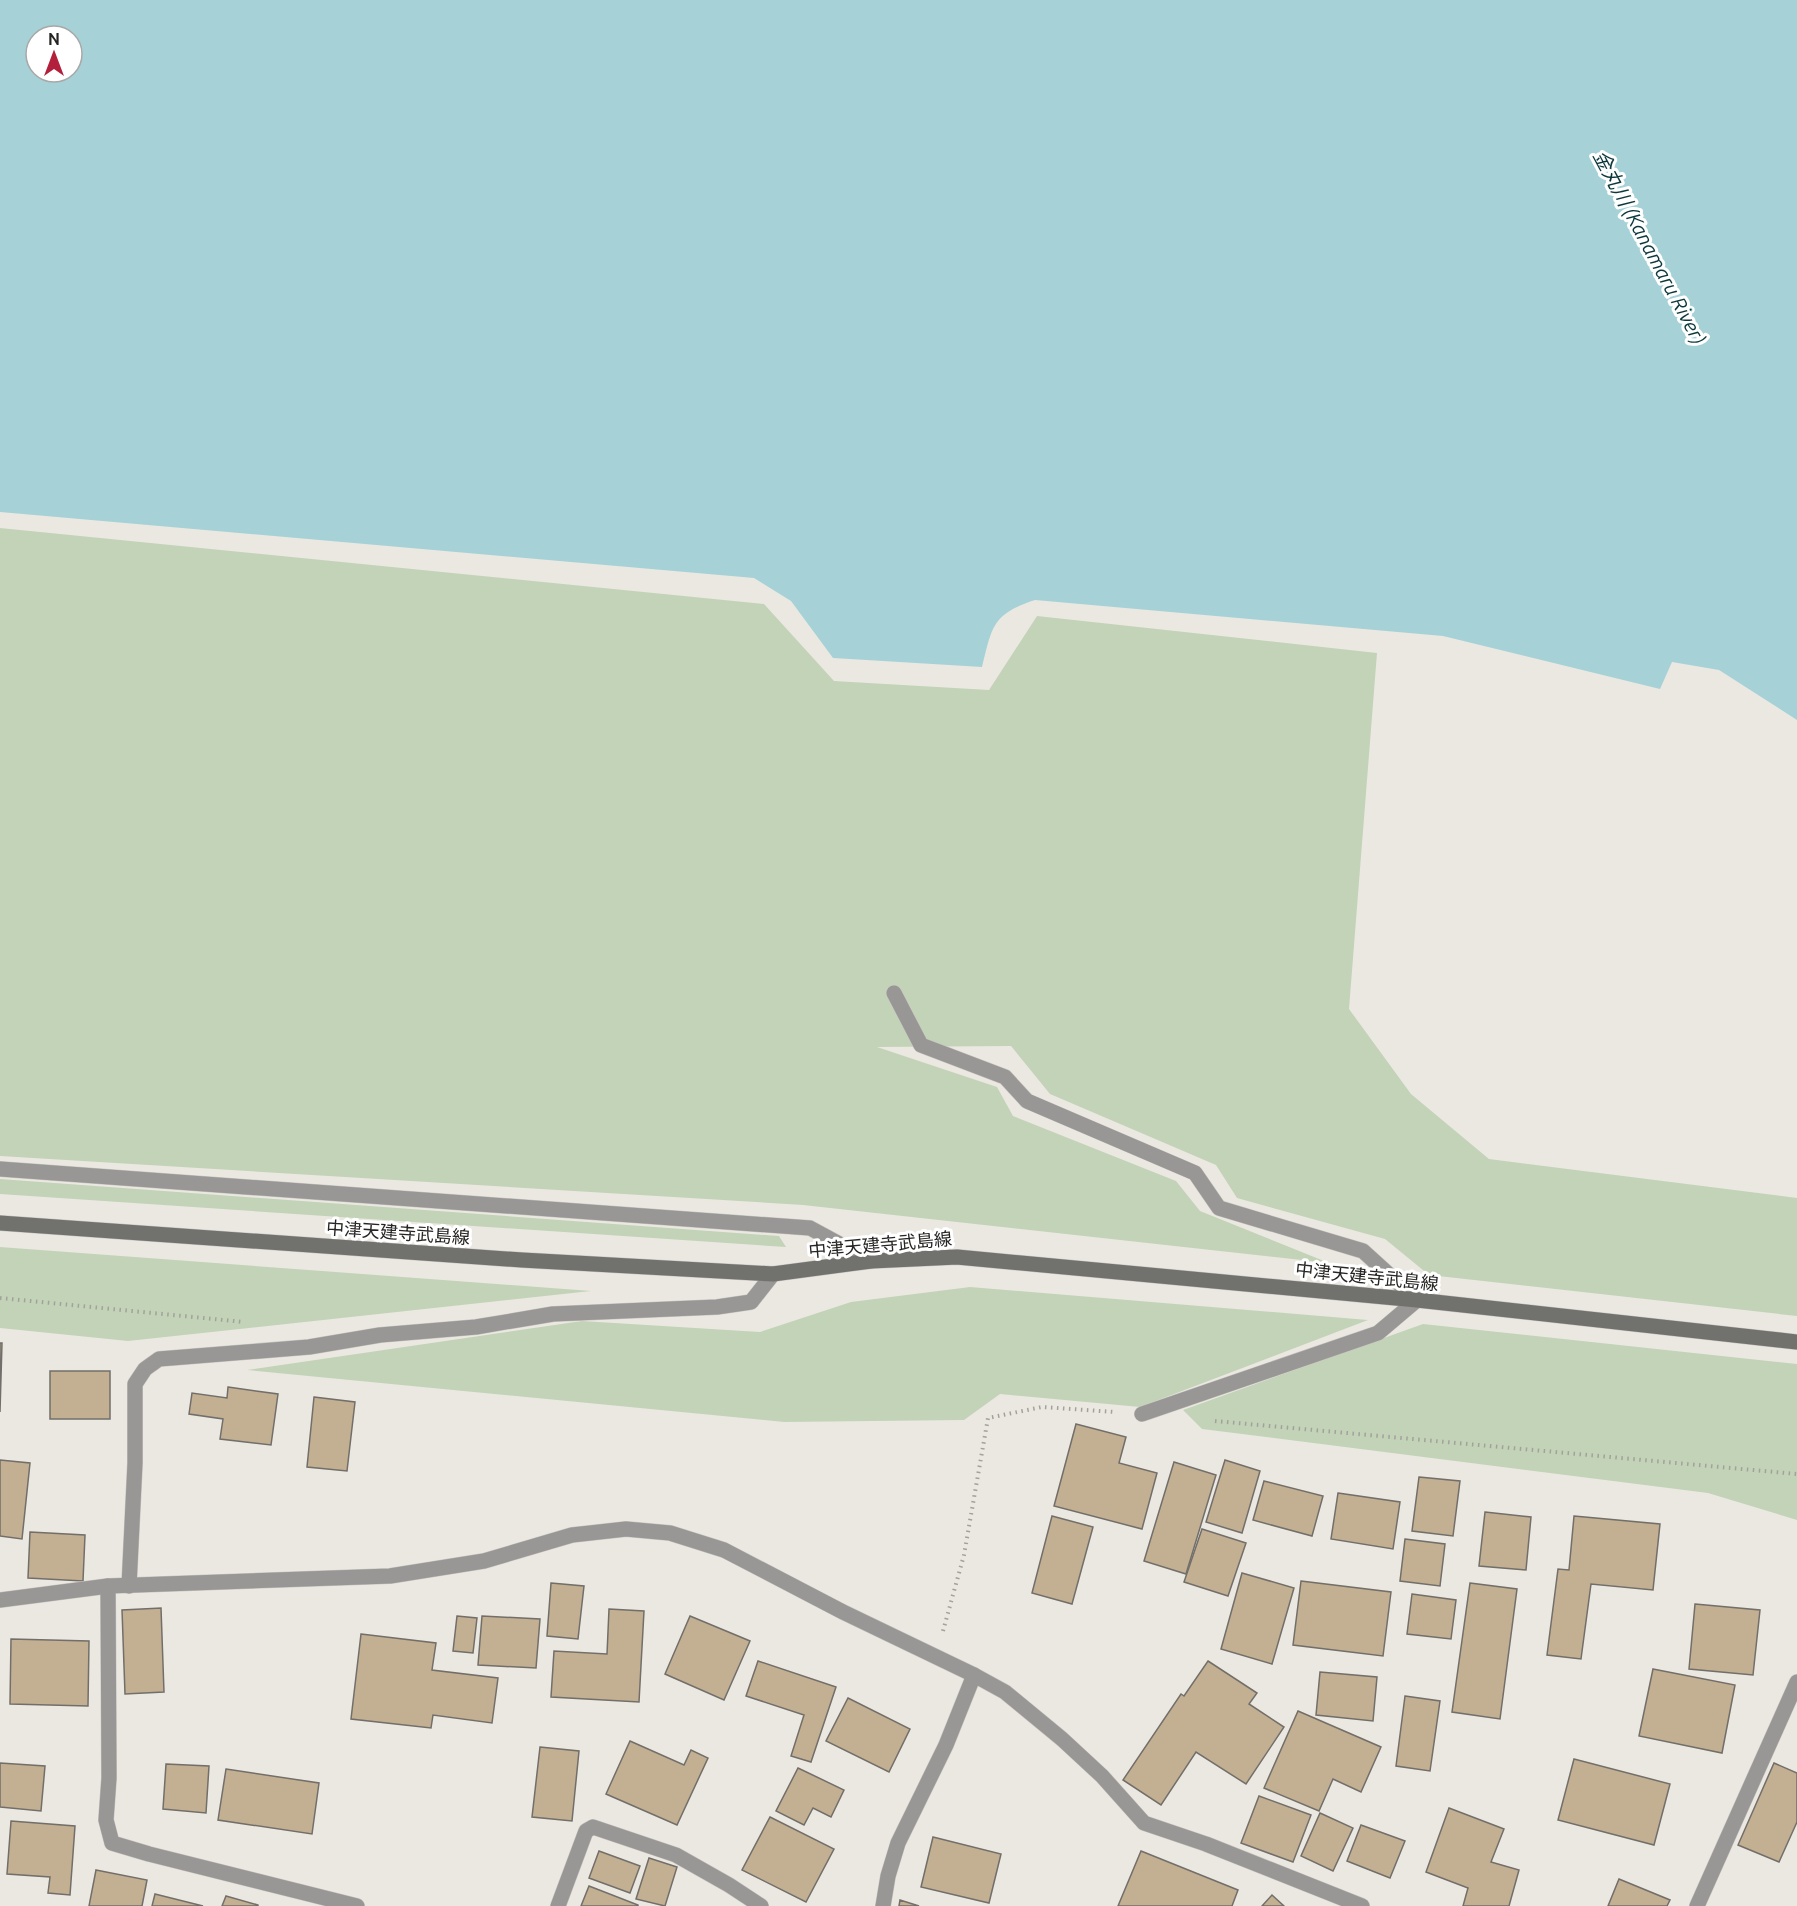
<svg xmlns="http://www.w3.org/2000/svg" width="1797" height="1906" font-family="Ubuntu,'Noto Sans JP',sans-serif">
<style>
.green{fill:#c3d3b8}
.water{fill:#a6d2d7;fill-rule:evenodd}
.building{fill:#c3af91;stroke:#726f6a;stroke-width:1.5}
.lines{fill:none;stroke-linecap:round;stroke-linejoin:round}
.lane-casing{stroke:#c8c5c0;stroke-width:16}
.street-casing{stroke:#c8c5c0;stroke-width:16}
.secondary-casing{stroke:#c8c5c0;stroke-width:16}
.path{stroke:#a3a19c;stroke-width:4;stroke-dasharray:1.5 4.5;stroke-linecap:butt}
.lane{stroke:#989795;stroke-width:15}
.street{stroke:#989795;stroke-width:15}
.secondary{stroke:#71716d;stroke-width:15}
.labels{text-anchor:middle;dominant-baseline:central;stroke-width:6;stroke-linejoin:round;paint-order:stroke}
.street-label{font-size:18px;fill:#262523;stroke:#fff}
.water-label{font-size:20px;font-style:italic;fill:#0c383c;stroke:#fff}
</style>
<rect width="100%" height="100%" fill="#ebe8e2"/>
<g class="green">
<polygon points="0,528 764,604 834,681 989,690 1037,616 1377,653 1349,1009 1411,1094 1489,1159 1797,1198 1797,1316 1429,1275 1385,1239 1237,1198 1216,1165 1050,1094 1011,1046 877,1047 997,1087 1013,1116 1176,1181 1200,1211 1329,1263 803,1205 0,1156"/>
<polygon points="0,1179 779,1236 786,1247 0,1194"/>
<polygon points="0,1247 591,1291 128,1341 0,1328"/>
<polygon points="970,1287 1368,1320 1140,1407 1000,1394 964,1420 784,1422 247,1370 582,1321 760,1332 851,1302"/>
<polygon points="1423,1324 1797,1364 1797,1520 1708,1493 1202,1429 1183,1410"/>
</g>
<path class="water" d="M0,0H1797V720L1719,670L1672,662L1660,689L1443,636L1035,600C992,614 992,627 982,667L833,658L791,601L754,578L0,512ZM36,36H72V72H36Z"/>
<g class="building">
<polygon points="0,1343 2,1343 0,1412"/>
<rect x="50" y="1371" width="60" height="48"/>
<polygon points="228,1387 278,1394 271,1445 220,1439 223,1419 189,1414 192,1393 227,1398"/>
<polygon points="314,1397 355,1402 347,1471 307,1467"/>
<polygon points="1076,1424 1126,1437 1119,1463 1157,1473 1142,1529 1054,1506"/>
<polygon points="0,1460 30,1463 22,1539 0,1536"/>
<polygon points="1225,1460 1260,1471 1242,1533 1206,1522"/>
<polygon points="1174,1462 1216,1475 1186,1574 1144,1561"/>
<polygon points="1419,1477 1460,1481 1453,1536 1412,1531"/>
<polygon points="1264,1481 1323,1496 1312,1536 1253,1520"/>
<polygon points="1338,1493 1400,1502 1393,1549 1331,1539"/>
<polygon points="1485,1512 1531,1517 1526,1570 1479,1566"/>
<polygon points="1052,1516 1093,1527 1072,1604 1032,1593"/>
<polygon points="1574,1516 1660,1524 1653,1590 1591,1584 1581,1659 1547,1655 1558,1569 1569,1570"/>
<polygon points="1202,1529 1246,1543 1228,1596 1184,1582"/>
<polygon points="30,1532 85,1535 83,1581 28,1578"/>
<polygon points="1405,1539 1445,1544 1440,1586 1400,1581"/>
<polygon points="1242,1573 1294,1588 1272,1664 1221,1649"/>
<polygon points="1301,1581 1391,1592 1383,1656 1293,1645"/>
<polygon points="551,1583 584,1586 578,1639 547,1636"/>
<polygon points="1470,1583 1517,1589 1500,1719 1452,1712"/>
<polygon points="1412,1594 1456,1600 1451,1639 1407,1634"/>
<polygon points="1695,1604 1760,1610 1753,1675 1689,1669"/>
<polygon points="161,1608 164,1692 125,1694 122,1610"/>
<polygon points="609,1609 644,1611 639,1702 551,1697 554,1651 607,1654"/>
<polygon points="457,1616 477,1618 473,1653 453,1651"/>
<polygon points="482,1616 540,1619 536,1668 478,1665"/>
<polygon points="690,1616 750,1641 724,1700 665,1674"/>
<polygon points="361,1634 436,1643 432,1670 498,1678 492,1723 433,1715 431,1728 351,1719"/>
<polygon points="11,1639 89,1641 88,1706 10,1704"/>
<polygon points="758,1661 836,1687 811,1762 791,1756 804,1715 746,1696"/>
<polygon points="1208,1661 1257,1693 1249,1704 1284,1727 1246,1784 1196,1752 1161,1805 1123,1780 1181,1694 1184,1696"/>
<polygon points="1653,1669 1735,1685 1722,1753 1639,1736"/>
<polygon points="1320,1672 1377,1677 1373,1721 1316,1715"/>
<polygon points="1405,1696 1440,1701 1430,1771 1396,1766"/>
<polygon points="848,1698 910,1729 889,1772 826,1741"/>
<polygon points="1298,1711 1381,1747 1361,1792 1333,1779 1319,1811 1264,1788"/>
<polygon points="630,1741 684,1765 691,1750 708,1758 677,1825 606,1794"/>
<polygon points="540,1747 579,1751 572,1821 532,1817"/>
<polygon points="1574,1759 1670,1784 1654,1845 1558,1820"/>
<polygon points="0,1763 45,1766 41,1811 0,1807"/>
<polygon points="1774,1763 1797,1773 1797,1822 1779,1862 1738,1845"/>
<polygon points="166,1764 209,1766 206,1813 163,1809"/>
<polygon points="798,1768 844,1790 831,1817 813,1808 804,1825 776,1811"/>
<polygon points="226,1769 319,1783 312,1834 218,1820"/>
<polygon points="1259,1796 1311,1815 1293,1862 1241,1843"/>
<polygon points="1449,1808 1504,1829 1491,1862 1519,1870 1509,1906 1463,1906 1468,1888 1426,1872"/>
<polygon points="1320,1813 1353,1828 1333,1871 1301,1856"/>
<polygon points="770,1817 834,1849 806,1902 742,1870"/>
<polygon points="11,1821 75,1826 70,1895 48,1893 50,1877 7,1874"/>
<polygon points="1361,1825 1405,1841 1390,1878 1347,1861"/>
<polygon points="933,1837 1001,1854 989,1903 921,1887"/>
<polygon points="599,1851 640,1866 630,1893 589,1878"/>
<polygon points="1141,1851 1238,1890 1232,1906 1118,1906"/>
<polygon points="649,1858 677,1867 665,1906 636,1899"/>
<polygon points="96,1870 147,1880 142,1906 89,1906"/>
<polygon points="1619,1879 1670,1900 1667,1906 1608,1906"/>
<polygon points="589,1886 638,1905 638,1906 581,1906"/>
<polygon points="155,1894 203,1906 152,1906"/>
<polygon points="1272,1895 1284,1906 1262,1906"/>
<polygon points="226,1896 258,1905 258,1906 222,1906"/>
<polygon points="900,1900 919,1906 899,1906"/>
</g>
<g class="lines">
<g class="lane-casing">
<g id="lane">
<polyline points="894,993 921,1045 1005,1077 1027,1101 1195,1173 1219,1208 1363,1251 1417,1300 1378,1333 1142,1414"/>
<polyline points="0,1169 810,1228 871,1261"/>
</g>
</g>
<g class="street-casing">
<g id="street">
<polyline points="108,1586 109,1778 106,1820 112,1843 149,1854 357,1906"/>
<polyline points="129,1586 135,1463 135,1384 145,1369 159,1359 309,1347 380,1335 476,1327 553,1314 717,1307 751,1302 773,1274"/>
<polyline points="0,1600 108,1586 390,1576 484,1561 572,1535 626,1529 670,1533 724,1550 843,1612 974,1675 1005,1692 1062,1739 1102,1776 1144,1823 1206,1844 1362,1906"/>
<polyline points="558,1906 586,1831 593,1827 676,1855 729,1885 761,1906"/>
<polyline points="883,1906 888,1876 898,1843 946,1745 974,1675"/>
<polyline points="1697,1906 1797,1682"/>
</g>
</g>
<g class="secondary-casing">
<polyline id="secondary" points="0,1223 522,1260 773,1274 871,1261 957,1257 1417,1300 1797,1342"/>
</g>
<g class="path">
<polyline points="0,1298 244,1322"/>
<polyline points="1215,1421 1797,1474"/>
<polyline points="943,1631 964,1555 988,1418 1042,1407 1115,1412"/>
</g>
<use href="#lane" class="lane"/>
<use href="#street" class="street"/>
<use href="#secondary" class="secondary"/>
</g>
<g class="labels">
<g class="street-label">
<text transform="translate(398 1232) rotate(4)">中津天建寺武島線</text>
<text transform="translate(880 1244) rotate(-5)">中津天建寺武島線</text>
<text transform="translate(1367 1276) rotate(6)">中津天建寺武島線</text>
</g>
<g class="water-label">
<text transform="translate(1650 247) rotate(62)">金丸川 (Kanamaru River)</text>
</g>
</g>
<g transform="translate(54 54)"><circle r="28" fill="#ffffff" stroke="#a8a8a7" stroke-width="1.5"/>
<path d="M0-4.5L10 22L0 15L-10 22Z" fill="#b3203c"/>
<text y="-9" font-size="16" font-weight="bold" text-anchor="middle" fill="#262523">N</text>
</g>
</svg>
